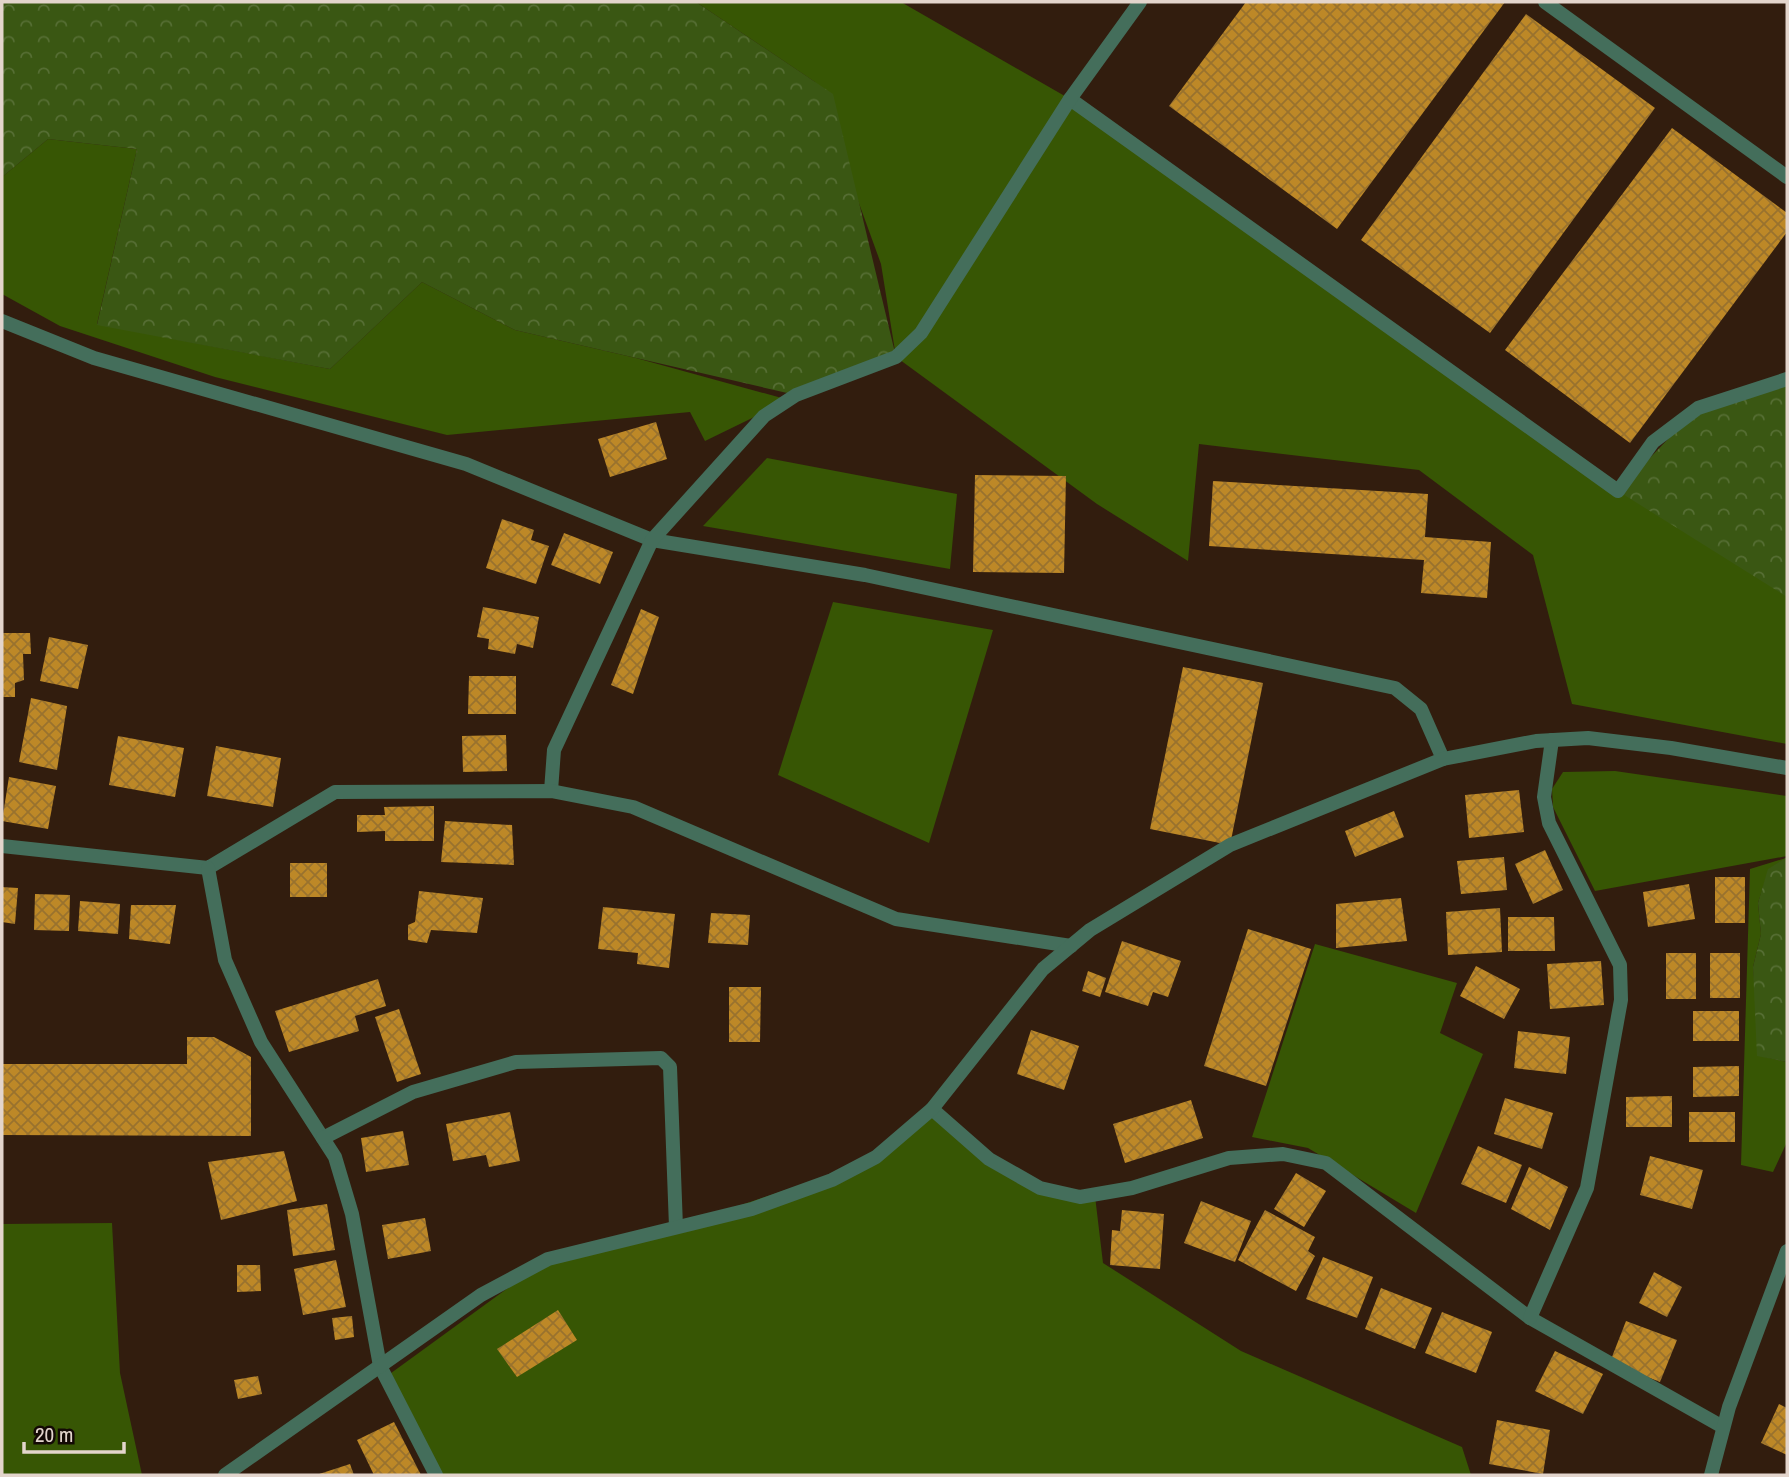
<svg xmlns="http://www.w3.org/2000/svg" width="1789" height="1477" font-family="'Archivo Narrow',sans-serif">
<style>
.grass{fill:#375604}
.forest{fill:url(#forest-crowns)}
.building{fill:url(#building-cross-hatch)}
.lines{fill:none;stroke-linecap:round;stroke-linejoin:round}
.minor{stroke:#446e5b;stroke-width:14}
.tertiary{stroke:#446e5b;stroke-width:14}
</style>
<defs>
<pattern id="forest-crowns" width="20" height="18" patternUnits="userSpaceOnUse" patternTransform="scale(1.75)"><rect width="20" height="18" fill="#3a5713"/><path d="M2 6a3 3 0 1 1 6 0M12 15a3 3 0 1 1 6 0" fill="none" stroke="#566e34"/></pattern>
<pattern id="building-cross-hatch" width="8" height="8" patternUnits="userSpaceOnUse" patternTransform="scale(1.75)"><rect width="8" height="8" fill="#bd8827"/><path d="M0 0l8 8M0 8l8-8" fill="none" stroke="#99722e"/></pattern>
</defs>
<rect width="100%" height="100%" fill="#321d0e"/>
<g class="grass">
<polygon points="696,2 901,2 1070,99 1609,485 1787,577 1787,744 1572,704 1533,555 1419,470 1199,444 1188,561 1097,504 896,357 881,264 815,82"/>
<polygon points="48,139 137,149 97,324 330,369 422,282 515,330 636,358 789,400 705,441 690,412 447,435 215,377 60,326 2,294 2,177"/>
<polygon points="767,458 957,494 950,569 703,526"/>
<polygon points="833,602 993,630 929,843 778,775"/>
<polygon points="1615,771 1787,796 1787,856 1595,891 1553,807 1552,789 1563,772"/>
<polygon points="1786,858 1769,869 1758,903 1761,934 1753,967 1761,1056 1787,1062 1787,1142 1773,1172 1741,1165 1750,869"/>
<polygon points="1315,944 1457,983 1440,1033 1483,1054 1416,1213 1308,1148 1252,1137"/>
<polygon points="933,1111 1032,1188 1095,1196 1103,1263 1241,1351 1462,1447 1471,1475 441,1475 387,1376 548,1259 676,1227 865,1163"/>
<polygon points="112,1223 120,1373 142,1475 2,1475 2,1224"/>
</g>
<g class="forest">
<polygon points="2,2 696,2 833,94 896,357 796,395 515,330 422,282 330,369 97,325 137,149 48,139 2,177"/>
<polygon points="1787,379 1787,597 1618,491 1698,408"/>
<polygon points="1787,857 1787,1062 1757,1056 1753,967 1761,934 1758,903 1768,869"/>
</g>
<g class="building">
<polygon points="1246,2 1505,2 1337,229 1169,106"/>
<polygon points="1526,14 1655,108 1490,333 1361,240"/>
<polygon points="1672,128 1787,213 1787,232 1630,443 1505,350"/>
<polygon points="656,422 667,459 610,477 598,439"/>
<polygon points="975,475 1066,476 1064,573 973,572"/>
<polygon points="1213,481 1428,494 1425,537 1491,542 1487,598 1421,593 1424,560 1209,546"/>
<polygon points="502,519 534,530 531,540 549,546 536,584 486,568"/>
<polygon points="564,533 613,552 600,584 551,565"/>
<polygon points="483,607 539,617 533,648 517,644 515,654 488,649 489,639 477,637"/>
<polygon points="641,609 659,617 633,694 611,685"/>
<polygon points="2,633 30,633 31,654 23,654 24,680 15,683 15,697 2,697"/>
<polygon points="49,637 88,645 78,689 40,681"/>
<polygon points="1183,667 1263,683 1230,845 1150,829"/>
<polygon points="469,676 516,676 516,714 468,714"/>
<polygon points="31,698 67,706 57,770 19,762"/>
<polygon points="506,735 507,771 463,772 462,736"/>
<polygon points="118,736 184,748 175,797 109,785"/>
<polygon points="216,746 281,758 273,807 207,796"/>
<polygon points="9,777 56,786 48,829 2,821"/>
<polygon points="1519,790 1524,832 1469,838 1465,795"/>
<polygon points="434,806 434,841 385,841 385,831 357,832 357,815 385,815 384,807"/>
<polygon points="1394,811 1404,837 1355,857 1345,831"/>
<polygon points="445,821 512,825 514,865 441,862"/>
<polygon points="1545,850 1563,890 1533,904 1515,864"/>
<polygon points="1504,857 1507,890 1461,894 1457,861"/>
<rect x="290" y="863" width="37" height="34"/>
<rect x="1715" y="877" width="30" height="46"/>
<polygon points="1689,884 1695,919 1648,927 1643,892"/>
<polygon points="2,887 18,888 15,924 2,922"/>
<polygon points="419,891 483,898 477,933 431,930 427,943 408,940 408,925 415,922"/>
<polygon points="35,894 70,895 69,931 34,930"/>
<polygon points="1401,898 1407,941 1336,948 1336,904"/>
<polygon points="80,901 120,904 118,934 78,931"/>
<polygon points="131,905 176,905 170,944 129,939"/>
<polygon points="603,907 675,914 669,968 637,964 638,953 598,949"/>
<polygon points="1500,908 1502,952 1448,955 1446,912"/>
<polygon points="711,913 750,915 748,945 708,943"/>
<polygon points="1508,917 1554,917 1555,951 1508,951"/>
<polygon points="1248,929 1311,949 1266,1086 1204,1066"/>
<polygon points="1122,941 1181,961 1168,997 1153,992 1148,1006 1105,992"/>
<rect x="1666" y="953" width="30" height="46"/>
<rect x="1710" y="953" width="30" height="45"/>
<polygon points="1601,961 1604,1005 1550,1009 1547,964"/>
<polygon points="1476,966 1520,989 1504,1019 1460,996"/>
<polygon points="1088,971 1106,978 1100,997 1082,991"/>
<polygon points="378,979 386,1006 355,1016 359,1031 289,1052 275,1011"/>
<polygon points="729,987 761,987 760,1042 729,1042"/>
<polygon points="399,1009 421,1074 397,1082 375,1017"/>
<rect x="1693" y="1011" width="46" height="30"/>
<polygon points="1031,1030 1079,1046 1064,1090 1017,1074"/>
<polygon points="1518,1031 1570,1037 1566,1074 1514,1068"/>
<polygon points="187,1037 214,1037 251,1057 251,1136 2,1135 2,1064 187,1064"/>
<polygon points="1739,1066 1739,1096 1693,1097 1693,1067"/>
<polygon points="1672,1096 1672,1127 1626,1127 1626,1097"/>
<polygon points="1505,1098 1553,1113 1542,1149 1494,1134"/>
<polygon points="1191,1100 1203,1138 1125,1163 1113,1124"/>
<polygon points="510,1112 520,1161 489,1167 486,1155 453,1161 446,1124"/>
<rect x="1689" y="1112" width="46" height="30"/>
<polygon points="403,1131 409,1165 366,1172 361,1138"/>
<polygon points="1478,1146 1522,1165 1506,1203 1461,1184"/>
<polygon points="284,1151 297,1201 221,1220 208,1162"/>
<polygon points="1650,1156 1703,1170 1692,1209 1640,1195"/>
<polygon points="1529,1167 1568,1187 1550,1230 1511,1209"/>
<polygon points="1296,1173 1326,1191 1304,1227 1274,1209"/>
<polygon points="1201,1201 1251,1221 1235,1262 1184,1243"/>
<polygon points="327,1204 335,1250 293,1256 287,1210"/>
<polygon points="1122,1210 1164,1214 1160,1269 1110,1265 1112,1230 1120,1231"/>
<polygon points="1265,1210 1315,1237 1308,1251 1315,1256 1296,1291 1238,1260"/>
<polygon points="425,1218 431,1251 388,1259 382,1225"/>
<polygon points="1323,1257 1373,1277 1357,1318 1306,1299"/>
<polygon points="336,1260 346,1307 303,1315 294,1269"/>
<polygon points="237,1265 260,1265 261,1291 237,1292"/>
<polygon points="1654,1272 1682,1287 1667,1317 1639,1303"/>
<polygon points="1381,1288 1432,1308 1415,1349 1365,1329"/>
<polygon points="558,1310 577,1340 517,1377 497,1349"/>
<polygon points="1442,1312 1492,1332 1476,1373 1425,1353"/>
<polygon points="352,1316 354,1337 335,1340 332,1318"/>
<polygon points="1626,1321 1677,1340 1660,1382 1610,1362"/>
<polygon points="1555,1351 1603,1374 1583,1414 1535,1391"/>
<polygon points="258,1376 262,1394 238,1399 234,1380"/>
<polygon points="1779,1404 1787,1408 1787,1455 1761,1443"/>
<polygon points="1497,1420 1550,1430 1543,1474 1489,1464"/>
<polygon points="394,1422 421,1475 374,1475 357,1440"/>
<polygon points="350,1464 354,1475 316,1475"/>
</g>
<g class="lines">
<g class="minor">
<polyline points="1545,2 1787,177"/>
<polyline points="1070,99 1618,491 1653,442 1698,408 1787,379"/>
<polyline points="2,321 94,358 466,464 652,540 865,575 1395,688 1421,709 1443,759"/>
<polyline points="551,791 554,750 652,540 764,416 796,395 896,357 921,333 1070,99 1140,2"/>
<polyline points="2,846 208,868 335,792 551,791 633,807 896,919 1071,946"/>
<polyline points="208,868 225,960 261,1042 335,1157 352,1214 380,1366 436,1475"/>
<polyline points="932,1109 989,1159 1040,1188 1080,1197 1132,1188 1229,1158 1283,1154 1326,1163 1530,1318 1723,1427"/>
<polyline points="323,1138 413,1092 516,1062 661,1058 670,1067 676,1227"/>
<polyline points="1530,1318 1587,1188 1621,1000 1620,965 1549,823 1544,797 1552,740"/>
</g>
<g class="tertiary">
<polyline points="225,1475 481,1295 548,1259 752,1209 832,1180 876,1157 932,1109 1043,969 1090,930 1230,845 1443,759 1536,741 1588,738 1671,748 1787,768"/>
<polyline points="1711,1475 1729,1407 1787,1251"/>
</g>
</g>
<rect width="1789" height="1477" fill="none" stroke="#e3d5cc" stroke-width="7"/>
<path d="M24 1442v10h100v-10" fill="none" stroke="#e3d5cc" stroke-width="3.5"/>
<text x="35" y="1442" font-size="21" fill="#e3d5cc" stroke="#130905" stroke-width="5" paint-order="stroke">20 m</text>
</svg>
